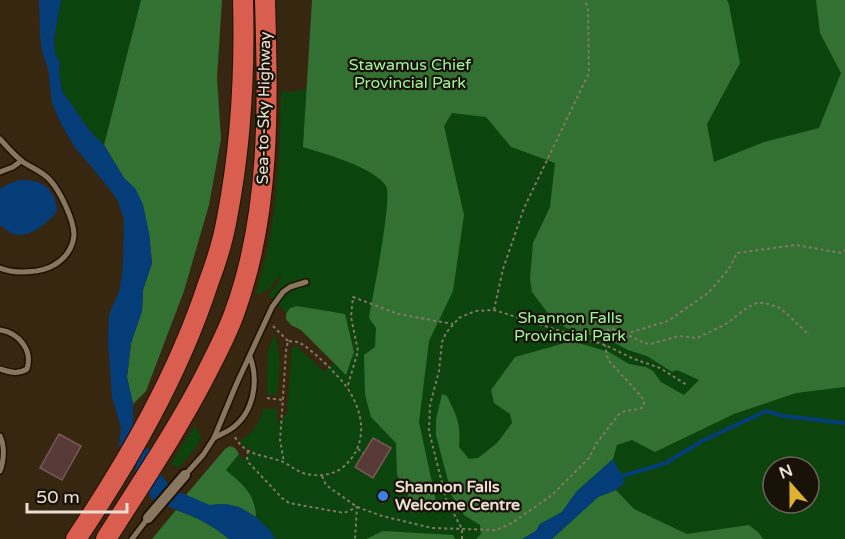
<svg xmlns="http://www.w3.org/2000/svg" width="845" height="539" font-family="'Varela Round',sans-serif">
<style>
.green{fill:#0b440d;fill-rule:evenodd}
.forest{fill:#337132}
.water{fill:#053d79}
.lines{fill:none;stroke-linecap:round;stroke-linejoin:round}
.stream{stroke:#053d79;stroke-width:4}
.building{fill:#573937;stroke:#775855;stroke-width:1.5}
.lane-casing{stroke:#1e1000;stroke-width:8}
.street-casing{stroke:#1e1000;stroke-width:14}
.highway-casing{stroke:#1e1000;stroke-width:22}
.path{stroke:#857765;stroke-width:2;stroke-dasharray:3 3;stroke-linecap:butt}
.lane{stroke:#88765e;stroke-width:5}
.street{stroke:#88765e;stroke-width:10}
.highway{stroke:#d95e50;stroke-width:20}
.shop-dot{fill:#3f7fe0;stroke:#191208;stroke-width:2}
.labels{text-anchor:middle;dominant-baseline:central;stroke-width:4.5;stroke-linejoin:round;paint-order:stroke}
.park-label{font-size:16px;fill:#a0f59c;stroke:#191208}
.street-label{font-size:16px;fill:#eadfd2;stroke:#191208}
.poi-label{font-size:16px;font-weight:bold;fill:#eadfd2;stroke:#191208;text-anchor:start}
</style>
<rect width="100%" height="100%" fill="#372711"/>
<g class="green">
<polygon points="61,0 141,0 104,145 90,131 62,91 59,72 60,62 55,54 54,39"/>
<path d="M332,0H845V539H169L230,474L226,470L239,454L243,460L252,450L243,446L240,441C253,433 260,423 263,409H277V424L287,413L292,347L296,346L325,372L337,360L268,295L279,283L281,274L268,290L256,295C260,276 267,256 270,236C279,188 280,140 281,92L298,91L333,81ZM773,467H809V503H773Z"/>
<path d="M274,334C282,353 279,375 277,395L267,394L268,351Z"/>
<polygon points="195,425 198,433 202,436 194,450 178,468 171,464"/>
</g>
<g class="forest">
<polygon points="141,0 222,0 217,78 221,139 209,205 184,291 146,391 133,404 127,377 131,343 142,311 143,290 152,263 149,233 135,189 124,178 104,145"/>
<path d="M312,0H727L729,5L740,63L707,124L714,162L764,142L819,128L841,73L820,33L816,0H845V387L796,393L734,414L655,452L632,440L617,445L613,459L577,491L562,512L540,524L536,531L522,539H476L481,534L480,525L464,515L452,496L436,435V419L442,394L447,396C457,417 461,423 459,447L469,459L478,458L497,443L512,423L510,414L494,403L491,390L515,357L572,341L609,352L629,364L646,367L653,371L661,382L684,395L699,380L677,370L672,372L647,356L628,350L613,342L566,328L550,316L532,292L530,279L533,243L550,207L555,163L511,147L486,117L452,113L444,126L464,215L453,291L429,341L419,422L436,501L424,505L411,502L397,475L396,443L371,417L365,395L364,355L375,347L376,328L369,318C372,299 393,197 386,186C374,167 325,154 303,147Z"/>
<polygon points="297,306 345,314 354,352 346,375 301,330 291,325 286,319 286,314 290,308"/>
<path d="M230,446L235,448L239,454L226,470C243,485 255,493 256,517L239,507L225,504L209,505L186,495L225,449Z"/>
<polygon points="616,490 634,509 687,534 749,525 759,533 763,539 552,539 598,497"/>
<path d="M176,510C196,517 212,525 229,539H152Z"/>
<polygon points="383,531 453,535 455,539 366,539"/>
</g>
<g class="water">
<polygon points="39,0 61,0 54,39 55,54 60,62 59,72 62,91 90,131 104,145 124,178 135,188 143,204 149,233 152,263 143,290 142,311 131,343 127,377 133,404 133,429 142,447 150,449 159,473 173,489 209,505 225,504 239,507 256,517 270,530 275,539 229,539 216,529 197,518 164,505 151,498 147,489 137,477 135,472 138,458 136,455 119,446 121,428 112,397 108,343 109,315 120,289 123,266 124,219 117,199 100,177 76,149 62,126 52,103 48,69 42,51 40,35"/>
<path d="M21,180C43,179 56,190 57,212C46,223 31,239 13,234C9,232 4,228 0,225V189L8,184Z"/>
<polygon points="613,459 625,482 616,490 598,497 552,539 523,539 536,531 540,524 562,512 577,491"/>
</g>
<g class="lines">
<polyline class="stream" points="619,477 666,463 702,441 766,411 783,416 845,423"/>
</g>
<g class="building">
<polygon points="59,434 81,446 62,480 40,468"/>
<polygon points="373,438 391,448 373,478 355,467"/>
<polygon points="382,490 389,499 383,503 377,494"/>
</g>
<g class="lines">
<g class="lane-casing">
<g id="lane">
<path d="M0,139C7,147 15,156 23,162C32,168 43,172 50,180C60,191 74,220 74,235C73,248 65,259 54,265C42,273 13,274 0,268"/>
<polyline points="0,172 13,167 21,161"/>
<path d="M0,330C19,333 33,350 27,369C17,375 10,372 0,369"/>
<path d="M0,436C5,446 4,461 0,471"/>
<path d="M214,438C219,435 225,433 231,429C254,413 259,381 250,357"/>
<polyline points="185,475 203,455 214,438 236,385 272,307 283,292 290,287 306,282"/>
<polyline points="132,539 148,518"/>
</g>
</g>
<g class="street-casing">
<polyline id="street" points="148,518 185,475"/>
</g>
<g class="highway-casing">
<g id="highway">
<path d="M76,539C129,460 178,375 208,284C216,263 223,241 227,218C241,146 245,73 243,0"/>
<path d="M106,539C140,485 176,432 205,376C215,356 226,336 234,314C271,214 268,105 265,0"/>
</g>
</g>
<g class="path">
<polyline points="494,310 503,269 524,208 589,73 588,9 585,0"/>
<polyline points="273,326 288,341"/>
<polyline points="625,334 668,321 708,293 729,269 737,253 796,245 841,253 845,250"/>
<polyline points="592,341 605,331 612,329 622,332 644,343 651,344 679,336 697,338 726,324 748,307 757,303 764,303 778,307 786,313 809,335"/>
<polyline points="348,385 358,351 351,317 353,297 398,314 453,324"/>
<polyline points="267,398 282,400"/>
<path d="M235,437C246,457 264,454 283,462C290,465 295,470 303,473C316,477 331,476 342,468C368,447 365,415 348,389C343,381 336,375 330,368C323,361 307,346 298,342C297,342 289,341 288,341L286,351L281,427L280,440L284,462"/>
<polyline points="358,449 364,453"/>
<polyline points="248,451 247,458 249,463 282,498 289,503 344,513 357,507 355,539"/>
<polyline points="322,476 326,485 357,507 382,516 432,528 496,530 512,523 552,495 589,458 596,444 619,414 625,411 640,409 644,406 644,401 641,396 608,360 605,345"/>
<polyline points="462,539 462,529 446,499 429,431 430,405 439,371 442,342 446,333 459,318 475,311 494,310 605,345 634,359 660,368 687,385"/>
</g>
<use href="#lane" class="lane"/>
<use href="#street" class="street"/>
<use href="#highway" class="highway"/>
</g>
<circle class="shop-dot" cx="383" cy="496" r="6"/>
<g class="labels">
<g class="park-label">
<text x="410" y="65">Stawamus Chief<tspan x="410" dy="18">Provincial Park</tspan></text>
<text x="570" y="318">Shannon Falls<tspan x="570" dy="18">Provincial Park</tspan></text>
</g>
<g class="street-label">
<text transform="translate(264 108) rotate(-89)">Sea-to-Sky Highway</text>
</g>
<g class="poi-label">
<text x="395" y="487">Shannon Falls<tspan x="395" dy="18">Welcome Centre</tspan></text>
</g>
</g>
<g transform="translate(791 485) rotate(339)"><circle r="28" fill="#191208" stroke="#6d6459" stroke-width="1.5"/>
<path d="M0-4.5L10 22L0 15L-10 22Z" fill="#deb133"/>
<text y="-9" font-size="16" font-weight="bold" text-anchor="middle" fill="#eadfd2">N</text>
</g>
<path d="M27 503v9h100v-9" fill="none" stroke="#eadfd2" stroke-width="3"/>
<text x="36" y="503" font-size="18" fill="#eadfd2" stroke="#191208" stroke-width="4.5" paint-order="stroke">50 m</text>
</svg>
